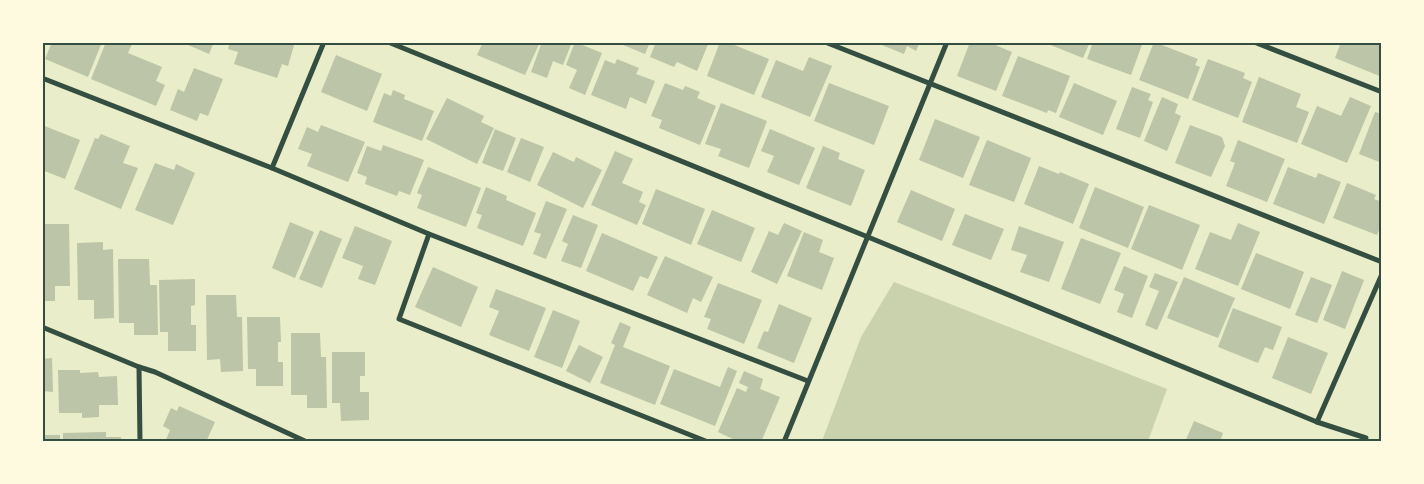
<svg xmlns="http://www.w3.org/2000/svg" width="1424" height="484" font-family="Figtree,sans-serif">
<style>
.green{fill:#cad2ad}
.building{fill:#bcc5a7}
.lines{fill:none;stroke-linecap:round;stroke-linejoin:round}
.minor{stroke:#344e41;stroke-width:5}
.neatline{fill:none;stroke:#344e41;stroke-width:2}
</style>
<rect width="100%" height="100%" fill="#e9edc9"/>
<polygon class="green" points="894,282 1167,389 1148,441 822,441 861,337"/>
<g class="building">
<polygon points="52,42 102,42 88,77 45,59"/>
<polygon points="106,42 133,42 128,53 162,67 156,81 165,85 156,106 91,79"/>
<polygon points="181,42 214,42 209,54"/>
<polygon points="230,42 295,42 288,66 282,64 277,78 234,64 238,52 228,49"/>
<polygon points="483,42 540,42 525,75 477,55"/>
<polygon points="542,42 572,42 563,65 553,61 547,78 531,72"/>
<polygon points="575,42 602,53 585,95 569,88 577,70 566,65"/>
<polygon points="616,42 650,42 645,54"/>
<polygon points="656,42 709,42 697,71 677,62 674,67 650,57"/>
<polygon points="720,42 727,42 769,59 754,95 707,76"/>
<polygon points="920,42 916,51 907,46 904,54 877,43"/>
<polygon points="970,42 988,42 1012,52 996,91 957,76"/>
<polygon points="1043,42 1090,42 1083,58"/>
<polygon points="1093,42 1143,42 1131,75 1087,59"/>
<polygon points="1154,42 1198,59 1195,65 1200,67 1188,99 1139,80"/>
<polygon points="1341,42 1382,42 1382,77 1335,58"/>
<polygon points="336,55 382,74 367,111 321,92"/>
<polygon points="1018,56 1070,76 1056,113 1048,110 1047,113 1002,96"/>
<polygon points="809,57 832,66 810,117 761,97 776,60 803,71"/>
<polygon points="617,59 639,68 636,74 655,81 646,104 630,97 626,109 591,95 605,60 615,64"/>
<polygon points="1208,59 1245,73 1243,78 1252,82 1238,118 1192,100"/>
<polygon points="194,68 223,79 208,116 200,113 197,121 170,110 178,89 184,92"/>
<polygon points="1259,77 1301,94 1296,107 1309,112 1297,143 1242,122"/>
<polygon points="665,83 683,90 685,86 700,92 697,98 716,106 700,145 659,128 662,120 651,116"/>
<polygon points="829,83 889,106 874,145 814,121"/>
<polygon points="1074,83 1117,101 1103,135 1059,117"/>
<polygon points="1132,87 1151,94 1148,100 1153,102 1140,138 1116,129"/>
<polygon points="393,90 405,95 404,99 434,111 422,141 373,122 384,93 391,96"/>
<polygon points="1162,97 1178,104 1175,113 1181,116 1167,151 1144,141"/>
<polygon points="1350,97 1371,106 1347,163 1301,144 1317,106 1341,116"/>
<polygon points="447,98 484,116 481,122 494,128 477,164 426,139"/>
<polygon points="721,103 767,121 749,168 718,156 721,149 705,144"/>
<polygon points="1375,112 1382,114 1382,163 1359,154"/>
<polygon points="935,119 980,137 963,178 919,160"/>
<polygon points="42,125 80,140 65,179 42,170"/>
<polygon points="321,125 365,142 348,182 307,166 312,154 298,149 307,127 318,132"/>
<polygon points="1190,125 1222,137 1225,146 1211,177 1175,163"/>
<polygon points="495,129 516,138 503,171 482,163"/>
<polygon points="770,129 815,148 799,185 767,172 774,156 761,151"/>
<polygon points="101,134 130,146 123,163 138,168 121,209 74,189 95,138 98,139"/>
<polygon points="521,138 544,147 530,182 507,172"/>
<polygon points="987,140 1031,158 1014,202 969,185"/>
<polygon points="1238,140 1285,159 1267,202 1226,186 1235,163 1230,161"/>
<polygon points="383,145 424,160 410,195 399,191 397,196 365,184 367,177 357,173 367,146 381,151"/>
<polygon points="823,146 840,153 838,159 865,170 851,206 806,188"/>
<polygon points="615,151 633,159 622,183 643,192 639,202 646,205 637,225 591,205"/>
<polygon points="553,152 574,162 576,157 602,170 583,208 537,185"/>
<polygon points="155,163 174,170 176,164 195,173 173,225 135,210"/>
<polygon points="1039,166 1059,174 1060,172 1089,184 1073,224 1024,204"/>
<polygon points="428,167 481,188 466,227 417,208 422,195 417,193"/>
<polygon points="1288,167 1316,178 1318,173 1341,182 1324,224 1273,204"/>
<polygon points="1347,183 1376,195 1374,199 1382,202 1382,223 1377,235 1333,218"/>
<polygon points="486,187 507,196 506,200 536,213 523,246 477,228 482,215 476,213"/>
<polygon points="1095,187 1144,207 1128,248 1079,228"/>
<polygon points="656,189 705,209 691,245 642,224"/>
<polygon points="911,190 955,209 942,241 897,222"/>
<polygon points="546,201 567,209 546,259 533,254 541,234 534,232"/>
<polygon points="1149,205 1200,225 1182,270 1131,249"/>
<polygon points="712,210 755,228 741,262 697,244"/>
<polygon points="965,214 1004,229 991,260 952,245"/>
<polygon points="573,215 598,225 581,268 561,261 568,244 562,241"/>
<polygon points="290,222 314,232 295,278 272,268"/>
<polygon points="784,223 802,231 777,284 751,272 769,231 778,235"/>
<polygon points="1238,223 1260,232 1238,286 1195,269 1210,232 1231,240"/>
<polygon points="43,224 69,224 70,286 55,286 55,301 42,301"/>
<polygon points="355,226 392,241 375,285 358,279 363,266 342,258"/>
<polygon points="1019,226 1064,242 1049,282 1020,272 1027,255 1011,250"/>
<polygon points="320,230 342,239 322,288 299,279"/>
<polygon points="804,232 823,240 819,252 834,258 822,290 787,276"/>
<polygon points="602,233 658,257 648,279 640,276 633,291 586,271"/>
<polygon points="1081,238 1121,253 1100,304 1061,289"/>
<polygon points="103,242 103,250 113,249 114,318 94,319 94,300 78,300 77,243"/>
<polygon points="1256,253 1304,272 1290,309 1241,289"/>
<polygon points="665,256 713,277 701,302 693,298 687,313 647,295"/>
<polygon points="118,259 149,259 150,285 157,285 158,335 134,335 134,323 119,323"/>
<polygon points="1124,266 1148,276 1132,318 1117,312 1124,294 1114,290"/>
<polygon points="433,267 478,287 461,327 415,307"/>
<polygon points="1342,271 1364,280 1345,329 1323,320"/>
<polygon points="1155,273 1178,282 1157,330 1145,325 1159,291 1149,287"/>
<polygon points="1184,277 1235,298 1218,338 1167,318"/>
<polygon points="1311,277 1332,285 1317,323 1295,315"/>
<polygon points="195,279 195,305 191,306 191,325 196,325 196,351 168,351 168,332 160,332 159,280"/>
<polygon points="718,283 762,300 744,344 707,329 711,319 704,317"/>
<polygon points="496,289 546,308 529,351 489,335 499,311 489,307"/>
<polygon points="206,295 236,295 237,317 242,317 243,371 221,372 220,359 207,360"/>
<polygon points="779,304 812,318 794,363 757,348 764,331 768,332"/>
<polygon points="1233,308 1282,327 1273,350 1265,347 1258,363 1218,347"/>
<polygon points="553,310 580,321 562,368 534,357"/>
<polygon points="247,317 280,317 281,342 278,342 278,362 283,362 283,386 256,386 256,369 248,369"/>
<polygon points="620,322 631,327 623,347 670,366 655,405 600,383 615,345 611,343"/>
<polygon points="291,333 320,333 321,357 326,357 327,408 307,408 307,395 291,395"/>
<polygon points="1288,337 1328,353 1311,394 1272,378"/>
<polygon points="579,345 603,357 590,383 566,371"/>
<polygon points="332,352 365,352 365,376 360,376 360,392 369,392 369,420 341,421 340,403 332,403"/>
<polygon points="52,358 53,392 42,391 42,359"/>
<polygon points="728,367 737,371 715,426 660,404 674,369 720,387"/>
<polygon points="58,370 80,370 80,373 98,372 99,377 117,376 118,405 99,405 99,417 82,418 82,413 59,413"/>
<polygon points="744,371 763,379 760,389 780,397 761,442 739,442 718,432 737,388 746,392 748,387 739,383"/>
<polygon points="179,406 215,422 206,442 165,442 170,430 163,426 171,408 177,411"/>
<polygon points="1194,421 1223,433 1220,442 1185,442"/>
<polygon points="106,432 106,437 121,437 121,442 63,442 63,433"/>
<rect x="42" y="435" width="18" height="7"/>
</g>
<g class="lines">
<g class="minor">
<polyline points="388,42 868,237 1317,422 1382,274"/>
<polyline points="825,42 1382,262"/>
<polyline points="1254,42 1382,92"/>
<polyline points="42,78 272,168 429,234 808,381"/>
<polyline points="272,168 324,42"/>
<polyline points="429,234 399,319 708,442"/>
<polyline points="42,327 139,367 155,372 307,442"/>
<polyline points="139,367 140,442"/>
<polyline points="1317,422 1366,438 1365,442"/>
<polyline points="784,442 947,42"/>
</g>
</g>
<rect width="1424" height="484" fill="none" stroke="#fefae0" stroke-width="88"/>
<rect x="44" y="44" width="1336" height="396" class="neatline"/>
</svg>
